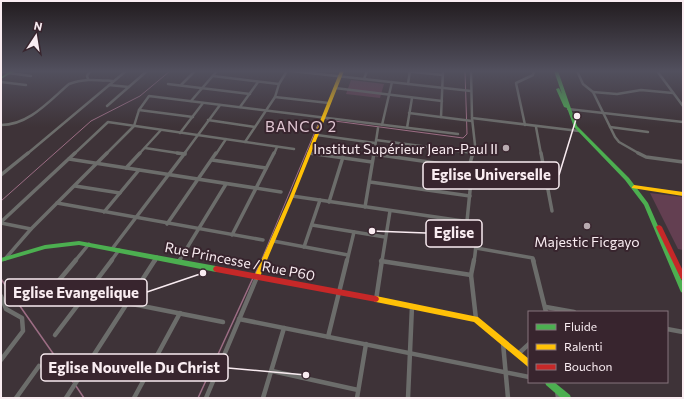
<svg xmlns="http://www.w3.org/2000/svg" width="684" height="399" font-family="Commissioner,sans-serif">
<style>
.green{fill:#633f51}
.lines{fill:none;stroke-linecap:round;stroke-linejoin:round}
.stream-far1{stroke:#9c6d84;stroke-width:1}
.stream{stroke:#9c6d84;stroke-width:1.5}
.street-far2{stroke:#6c6d6b;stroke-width:2.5}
.street-far1{stroke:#6c6d6b;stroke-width:3.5}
.street{stroke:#6c6d6b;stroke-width:4.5}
.fast{fill:#4caf50;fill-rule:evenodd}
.slow{fill:#ffc107;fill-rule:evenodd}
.jam{fill:#c62828;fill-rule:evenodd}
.poi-dot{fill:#b8abb0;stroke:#38252e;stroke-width:1.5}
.labels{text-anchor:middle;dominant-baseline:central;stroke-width:4;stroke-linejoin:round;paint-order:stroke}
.poi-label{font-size:14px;fill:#f9ecf1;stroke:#38252e;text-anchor:end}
.street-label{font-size:14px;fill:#f9ecf1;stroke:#38252e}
.neighbourhood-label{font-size:15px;letter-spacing:1px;fill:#e0c6d2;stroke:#38252e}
.leader{fill:none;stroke:#f9ecf1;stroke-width:1.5}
.callout-dot{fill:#f9ecf1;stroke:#38252e;stroke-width:1.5}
.callout{fill:#38252e;stroke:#f9ecf1;stroke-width:1.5}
.callout-label{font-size:15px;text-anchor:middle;font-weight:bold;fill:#f9ecf1}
</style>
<rect width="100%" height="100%" fill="#3e3338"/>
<g class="green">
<polygon points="351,80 384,84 380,98 346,94"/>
<polygon points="650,193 683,197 683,250 678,249"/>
</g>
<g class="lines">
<g class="stream-far1">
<polyline points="327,120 463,138 467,134 465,71"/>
<polyline points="1,201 91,121 140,96 170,71"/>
<polyline points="261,261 319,122"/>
</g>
<g class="stream">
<polyline points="255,275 261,260"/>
<polyline points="1,279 73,382"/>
<polyline points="76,386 84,398"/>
<polyline points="198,398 253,278"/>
</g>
<g class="street-far2">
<polyline points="1,71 10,73"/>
<polyline points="292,71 471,91"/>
<polyline points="405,71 443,75"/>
<polyline points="471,71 472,118 579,131"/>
<polyline points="577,71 583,84 593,92 615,137 619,142 640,154"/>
<polyline points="657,71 683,106"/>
<polyline points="9,73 31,76"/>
<polyline points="213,76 279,84"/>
<polyline points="88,79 87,76 90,71"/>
<polyline points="364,79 367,71"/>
<polyline points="1,82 26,85"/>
<polyline points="168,84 250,94"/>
<polyline points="408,84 410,71"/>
<polyline points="109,85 129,87"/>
<polyline points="181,85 195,71"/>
<polyline points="335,88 442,101"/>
<polyline points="593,92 617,94 641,90 673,93"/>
<polyline points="275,97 329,103"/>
<polyline points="191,101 217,71"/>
<polyline points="107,106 147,71"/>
<polyline points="240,107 258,82"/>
<polyline points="568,109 683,122"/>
<polyline points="139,110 193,117"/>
<polyline points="409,113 472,121"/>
<polyline points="441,117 443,71"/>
<polyline points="472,118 475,145 473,154"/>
<polyline points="208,120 255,127"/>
<path d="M1,125C29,125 49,101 69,84C84,78 98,80 113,81"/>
<polyline points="382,125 392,82"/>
<polyline points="525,125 516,83 533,75 534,71"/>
<polyline points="536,127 541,154"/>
<polyline points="610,127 648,132"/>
<polyline points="407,128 412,98"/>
<polyline points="180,133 203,103"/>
<polyline points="317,135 375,143"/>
<polyline points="376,140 473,153"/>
<polyline points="245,142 275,97 279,84 287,71"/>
<polyline points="145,148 184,154"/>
<polyline points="309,153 314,154"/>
<polyline points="27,154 126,71"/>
<polyline points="74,154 108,122 294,149"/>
<polyline points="106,154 134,126 139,110 149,96 458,134"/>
<polyline points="139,154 161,130"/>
<polyline points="184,154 220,105"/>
<polyline points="216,154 226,139"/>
<polyline points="274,154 277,147"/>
<polyline points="374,154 378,128"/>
</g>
<g class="street-far1">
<polyline points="177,153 185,154"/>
<polyline points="309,153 372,162"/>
<polyline points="471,153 473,153"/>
<polyline points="541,153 552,211"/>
<polyline points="638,153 646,157 683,162"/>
<polyline points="373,154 471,168"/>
<polyline points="69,159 281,192"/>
<polyline points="212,160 266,168"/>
<polyline points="126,168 140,153"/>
<polyline points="1,175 28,153"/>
<polyline points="370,182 470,196"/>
<polyline points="75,186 120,193"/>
<path d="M292,196L470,222C478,230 476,250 474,261"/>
<polyline points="329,202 343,157"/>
<polyline points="57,203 263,240"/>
<polyline points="365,207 374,153"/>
<polyline points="104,212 139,170"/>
<polyline points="467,221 471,181 470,163 473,153"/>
<polyline points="1,222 75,153"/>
<polyline points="1,223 31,229"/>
<polyline points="167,224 216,153"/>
<polyline points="312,225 385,237"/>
<polyline points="232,235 274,153"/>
<polyline points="273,241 348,255"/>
<polyline points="304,247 320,200"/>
<polyline points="476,248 533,258 534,261"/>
<polyline points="112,249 185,153"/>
<polyline points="5,259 31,229 107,153"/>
<polyline points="75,261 89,244"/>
<polyline points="111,261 119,250"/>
<polyline points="155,261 157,257"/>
<polyline points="179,261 226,184"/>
<polyline points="347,261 354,232"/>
<polyline points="382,261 390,211"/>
</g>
<g class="street">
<polyline points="533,260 546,312"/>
<polyline points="179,261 180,260"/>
<polyline points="381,261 471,275 476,319"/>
<polyline points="471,275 474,260"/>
<polyline points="1,296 6,309 22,318 23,331 1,360"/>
<polyline points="376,300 382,260"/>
<polyline points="40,303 76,260"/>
<polyline points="127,303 223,322"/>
<polyline points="546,307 574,312"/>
<polyline points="239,319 529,377"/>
<polyline points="667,329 683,332"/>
<polyline points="55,335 112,260"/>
<polyline points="328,337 347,260"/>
<polyline points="503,343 508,398"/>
<polyline points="518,354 529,344"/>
<polyline points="272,371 358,390"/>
<polyline points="557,390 558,398"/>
<polyline points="16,398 39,366"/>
<polyline points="66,398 155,260"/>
<polyline points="134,398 180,313"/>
<polyline points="206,398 257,277"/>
<polyline points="263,398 284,328"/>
<polyline points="357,398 366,344"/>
<polyline points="408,398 412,306"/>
</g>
<g class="fast">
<polygon points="11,71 15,71 1,79 1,77"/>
<polygon points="554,71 558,71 577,126 629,178 648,203 683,283 683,293 681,292 680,290 644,205 625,180 574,127 567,108 564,107 556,89 559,88 562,94"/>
<polygon points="79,241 216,266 218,267 219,269 218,271 216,272 79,245 45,249 1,262 1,258 45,245"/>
<polygon points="545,382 554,382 570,395 571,398 561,398 546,385"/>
</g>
<g class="slow">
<polygon points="340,71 344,71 294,196 259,279 257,280 255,279 254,277 290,196"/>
<polygon points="634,185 683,192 683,196 632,188 632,187"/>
<polygon points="376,296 478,317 529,359 529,368 527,366 474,322 376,302 374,301 373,299 374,297"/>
</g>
<g class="jam">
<polygon points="659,225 661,226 662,227 683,271 683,280 681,279 656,227 657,226"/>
<polygon points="216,266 376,296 378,297 379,299 378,301 376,302 216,272 214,271 213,269 214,267"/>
</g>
</g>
<linearGradient id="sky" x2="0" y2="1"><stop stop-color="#221c1f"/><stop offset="0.56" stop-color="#52505e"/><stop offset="1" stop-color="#52505e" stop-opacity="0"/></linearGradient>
<rect width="684" height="127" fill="url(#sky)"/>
<g class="poi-dot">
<circle cx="506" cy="148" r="4"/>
<circle cx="587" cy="226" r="4"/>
</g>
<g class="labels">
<g class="poi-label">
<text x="498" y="148">Institut Supérieur Jean-Paul II</text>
<text x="587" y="241" text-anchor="middle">Majestic Ficgayo</text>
</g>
<g class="street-label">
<text transform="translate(240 261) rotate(11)">Rue Princesse / Rue P60</text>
</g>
<g class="neighbourhood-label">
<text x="301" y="126">BANCO 2</text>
</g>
</g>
<path class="leader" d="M577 116L559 175M372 231L426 233M203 273L147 292M306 375L228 368"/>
<g class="callout-dot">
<circle cx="577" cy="116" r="4"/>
<circle cx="372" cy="231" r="4"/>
<circle cx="203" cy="273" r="4"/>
<circle cx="306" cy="375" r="4"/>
</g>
<g class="callout">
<rect x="423" y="162" width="136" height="27" rx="4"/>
<rect x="426" y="220" width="56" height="27" rx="4"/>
<rect x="5" y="279" width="142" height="27" rx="4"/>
<rect x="41" y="354" width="187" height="27" rx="4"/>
</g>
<g class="callout-label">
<text x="491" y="180">Eglise Universelle</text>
<text x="454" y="238">Eglise</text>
<text x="76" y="298">Eglise Evangelique</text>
<text x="134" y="373">Eglise Nouvelle Du Christ</text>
</g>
<rect width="684" height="399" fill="none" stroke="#f9ecf1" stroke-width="4"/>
<rect x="528" y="311" width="140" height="72" fill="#38252e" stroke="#85757c"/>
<rect x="536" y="324" width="20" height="6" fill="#4caf50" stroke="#85757c"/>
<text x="564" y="331" font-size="12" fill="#f9ecf1">Fluide</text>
<rect x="536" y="344" width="20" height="6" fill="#ffc107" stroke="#85757c"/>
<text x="564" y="351" font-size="12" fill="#f9ecf1">Ralenti</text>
<rect x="536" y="364" width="20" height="6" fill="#c62828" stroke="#85757c"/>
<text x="564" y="371" font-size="12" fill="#f9ecf1">Bouchon</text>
<g transform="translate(36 36) rotate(12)" stroke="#38252e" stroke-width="3" paint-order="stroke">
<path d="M0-3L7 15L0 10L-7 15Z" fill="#f9ecf1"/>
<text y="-6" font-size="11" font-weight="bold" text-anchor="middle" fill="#f9ecf1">N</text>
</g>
</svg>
